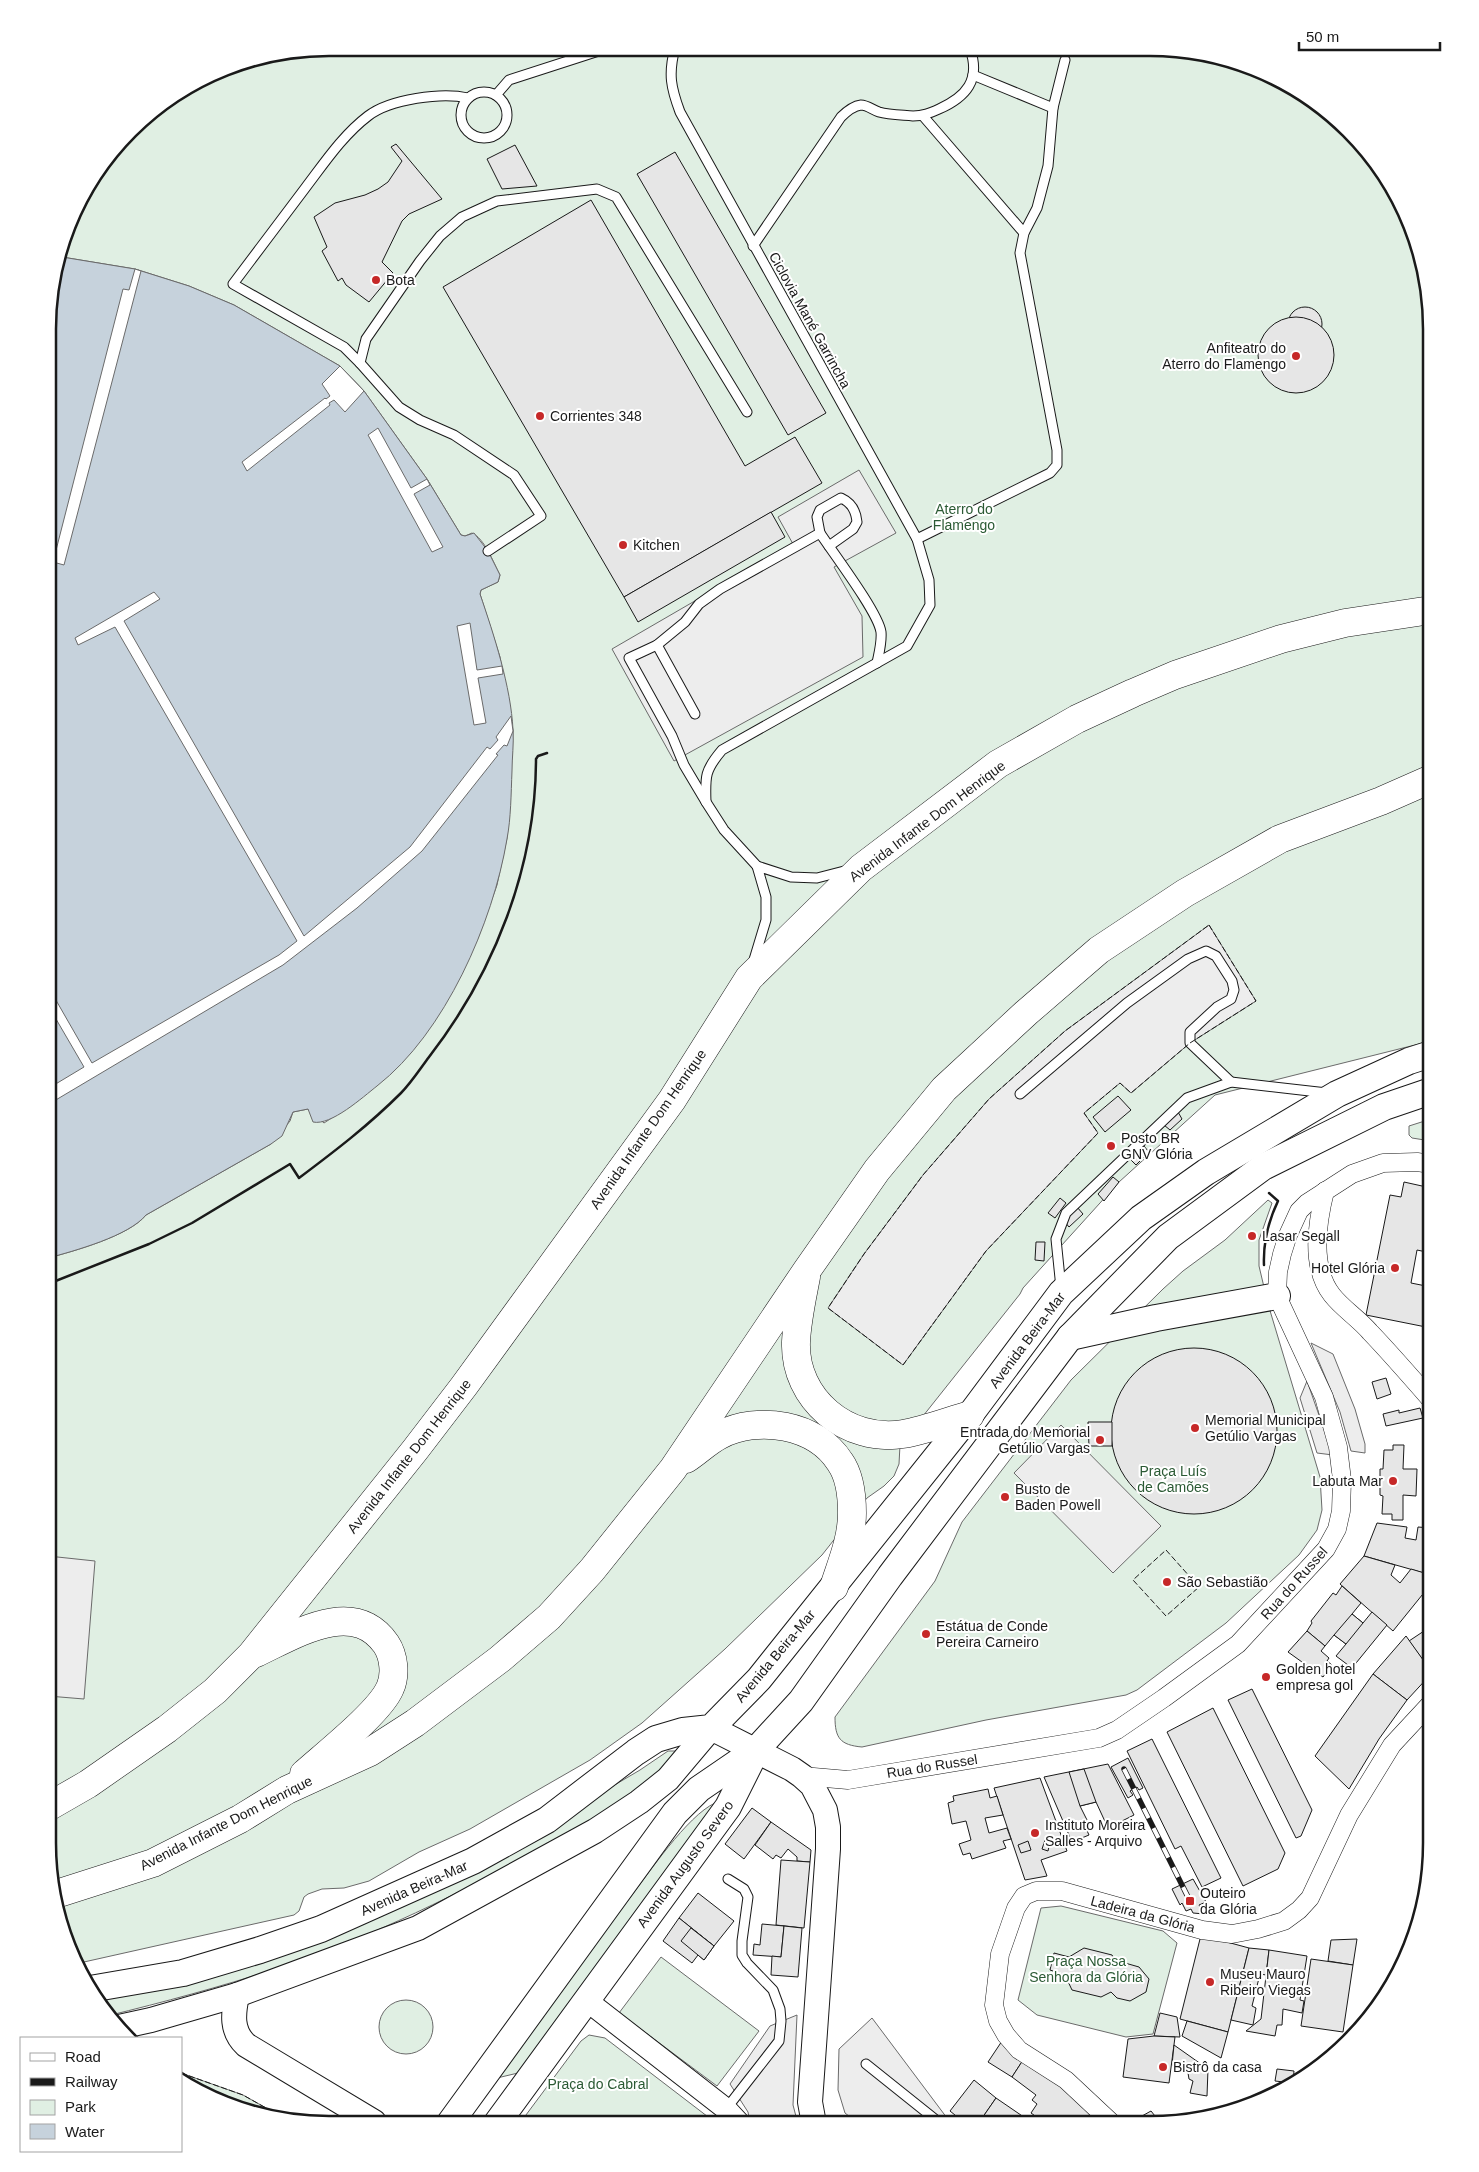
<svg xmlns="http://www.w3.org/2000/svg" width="1479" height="2172" font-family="Arial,sans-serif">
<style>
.green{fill:#e0efe3;stroke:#6a6a6a}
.parking{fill:#ededed;stroke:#6a6a6a}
.water{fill:#c6d2dc;stroke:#6a6a6a}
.pier{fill:#fff;stroke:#6a6a6a}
.building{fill:#e6e6e6;stroke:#1a1a1a}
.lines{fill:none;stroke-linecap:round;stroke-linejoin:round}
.service-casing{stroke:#1a1a1a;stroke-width:11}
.minor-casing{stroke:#1a1a1a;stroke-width:19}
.tertiary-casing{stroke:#1a1a1a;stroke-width:23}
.secondary-casing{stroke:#1a1a1a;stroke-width:26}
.primary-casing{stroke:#1a1a1a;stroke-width:28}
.trunk-casing{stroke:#1a1a1a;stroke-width:29}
.service{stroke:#fff;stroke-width:9}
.minor{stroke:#fff;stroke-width:18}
.tertiary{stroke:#fff;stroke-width:21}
.secondary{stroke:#fff;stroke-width:24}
.primary{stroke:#fff;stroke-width:26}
.trunk{stroke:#fff;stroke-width:28}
.rail-casing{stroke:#1a1a1a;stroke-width:5.5}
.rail{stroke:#fff;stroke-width:4;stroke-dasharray:11;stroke-linecap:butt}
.fence{stroke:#1a1a1a;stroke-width:1;stroke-dasharray:6 2.5;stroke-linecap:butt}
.wall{stroke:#1a1a1a;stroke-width:2.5}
.poi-dot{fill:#c62828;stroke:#fff;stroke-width:2}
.labels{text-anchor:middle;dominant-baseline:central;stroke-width:4;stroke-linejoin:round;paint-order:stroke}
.poi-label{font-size:14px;fill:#1a1a1a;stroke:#fff;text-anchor:start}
.street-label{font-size:14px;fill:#1a1a1a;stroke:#fff}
.park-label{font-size:14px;fill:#2b5a34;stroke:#fff}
.rim{fill:none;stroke:#1a1a1a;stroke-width:2.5}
</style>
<rect width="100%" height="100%" fill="#fff"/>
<g class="green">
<path d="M330,48L1187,50L1257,69L1321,106L1362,144L1403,205L1426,274L1431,329V1041L1215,1095L1119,1182L1023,1288L1020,1294L900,1445L899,1464L894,1476L884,1486L867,1498L822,1555L725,1649L642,1723L590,1760L470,1829L419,1852L369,1881L344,1888L322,1889L308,1894L304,1897L299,1911L294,1915L75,1964L53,1898L48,1842V1258C74,1251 129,1236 146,1215L271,1144L290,1121L293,1112L308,1109L324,1123L359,1100L478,938L497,885L507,838L513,731L500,657L480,594L481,590L498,582L500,575C493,562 485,539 472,533L465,536L461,535L427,479L364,391L340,366L234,305L189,286L135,269L62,257L85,189L144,117L239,63Z"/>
<polygon points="1431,1119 1431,1141 1412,1138 1409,1135 1409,1126"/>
<path d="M1268,1200L1272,1203L1259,1240V1266L1268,1304L1320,1477L1322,1510L1317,1530L1299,1555L1226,1623L1137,1690L1126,1695L986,1720L862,1747C840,1745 835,1738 835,1717L935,1581L962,1522L1071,1380L1163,1289L1183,1271L1225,1240Z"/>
<path d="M668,1751H679C652,1788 590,1822 550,1844C462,1892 371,1938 275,1969C220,1987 164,2002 107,2016L96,1998L169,1981L540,1829L640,1770Z"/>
<path d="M715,1803L518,2073L497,2078C538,2016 584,1958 629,1899C648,1874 687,1816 715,1803Z"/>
<polygon points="1061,1906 1163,1931 1177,1943 1153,2034 1126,2037 1037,2015 1018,2000 1041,1908"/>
<polygon points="661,1957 759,2031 717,2086 619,2013"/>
<circle cx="406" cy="2027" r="27"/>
<polygon points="589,2035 605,2038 716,2123 520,2123 581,2041"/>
<polygon points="181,2073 243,2095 291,2122 222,2103 181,2080"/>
</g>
<g class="parking">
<polygon points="859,470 896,533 834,567 862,616 863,657 674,761 612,649 793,544 778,517"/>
<polygon points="1209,925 1256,1001 1190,1043 1131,1093 1120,1083 1084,1113 1098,1133 986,1251 903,1365 828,1308 864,1254 923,1175 989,1099 1065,1031"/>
<polygon points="1311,1343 1333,1354 1355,1409 1365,1444 1365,1453 1351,1451 1340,1412"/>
<polygon points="1307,1381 1333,1455 1317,1453 1300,1398"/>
<polygon points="1061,1425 1161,1526 1113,1573 1014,1473"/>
<polygon points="48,1556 95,1561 84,1699 48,1696"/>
<polygon points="797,2015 793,2105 798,2124 750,2123 748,2112 730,2084 770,2026"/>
<polygon points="872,2018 947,2118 955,2124 859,2124 845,2113 838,2090 839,2049"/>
</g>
<g class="water">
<path d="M62,257L135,269L189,286L234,305L340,366L364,391L427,479L461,535L465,536L474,533L488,551L500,575L498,582L481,590L480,594C494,635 511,687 513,730C514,743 512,758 512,771C511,794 511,818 507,839C493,923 445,1033 377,1086C363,1097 331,1126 313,1122L308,1109L293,1112L282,1136L271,1144L146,1215C129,1236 74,1251 48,1258L50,292Z"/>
<circle cx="1194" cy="1434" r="49"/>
</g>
<g class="pier">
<polygon points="135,269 141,271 64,565 53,562 123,289 129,290"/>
<polygon points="340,366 364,391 345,412 334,400 329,403 330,405 247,471 242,462 325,398 326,399 330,396 322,384"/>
<polygon points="378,428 411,488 427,479 430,485 414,494 443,547 432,552 368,435"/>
<polygon points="154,592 160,599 124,621 304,936 410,847 487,747 490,749 498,740 496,737 511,716 513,731 507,746 504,745 496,754 498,755 422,851 357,908 283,965 49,1104 49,1088 84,1067 49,1007 49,988 92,1063 279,955 297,941 115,627 78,645 75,638"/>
<polygon points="470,623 477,670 502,666 503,674 478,678 486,723 474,725 457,626"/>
</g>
<g class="building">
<polygon points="396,144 442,199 409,214 402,221 382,262 393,273 369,302 346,285 342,278 338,281 322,251 327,247 314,217 335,203 365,195 378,189 388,182 402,161 391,147"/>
<polygon points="515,145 537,186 502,189 487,159"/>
<polygon points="675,152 826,413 788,435 637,174"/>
<polygon points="591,200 745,466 795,437 822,483 624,597 443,287"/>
<circle cx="1305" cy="324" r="17"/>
<circle cx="1296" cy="355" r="38"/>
<polygon points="771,512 785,537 638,622 624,597"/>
<polygon points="1118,1096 1131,1110 1105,1132 1093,1117"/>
<polygon points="1178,1112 1182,1119 1170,1130 1164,1125"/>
<polygon points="1143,1145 1149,1152 1136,1165 1130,1159"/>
<polygon points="1113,1177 1119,1182 1104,1201 1098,1194"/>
<polygon points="1404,1182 1431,1188 1431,1253 1417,1250 1411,1283 1431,1287 1431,1328 1366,1315 1390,1195 1401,1197"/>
<polygon points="1060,1198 1066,1203 1055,1218 1048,1213"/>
<polygon points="1077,1207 1083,1214 1069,1227 1065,1222"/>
<polygon points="1036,1242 1045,1242 1044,1261 1035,1260"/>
<circle cx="1194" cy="1431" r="83"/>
<polygon points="1386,1378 1391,1394 1377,1399 1372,1382"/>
<polygon points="1420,1408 1423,1418 1386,1426 1383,1414 1399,1410 1399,1413"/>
<polygon points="1088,1422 1112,1422 1112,1446 1089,1446"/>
<polygon points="1393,1445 1404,1445 1403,1469 1417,1469 1416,1496 1403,1495 1403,1520 1392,1520 1392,1514 1382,1514 1383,1496 1380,1495 1380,1469 1383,1469 1384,1450 1393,1450"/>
<polygon points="1377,1523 1407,1527 1405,1538 1416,1540 1418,1527 1431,1528 1431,1575 1364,1556"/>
<polygon points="1364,1556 1395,1565 1391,1575 1400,1583 1411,1569 1431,1575 1431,1584 1393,1631 1340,1584"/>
<polygon points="1342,1586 1361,1603 1352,1614 1363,1623 1372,1612 1387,1625 1352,1668 1336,1656 1346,1644 1334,1635 1325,1646 1307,1631 1312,1623 1311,1621 1333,1593 1336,1595"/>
<polygon points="1352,1614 1363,1623 1346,1644 1334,1635"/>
<polygon points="1307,1631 1325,1646 1321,1651 1329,1658 1327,1661 1332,1665 1323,1677 1288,1652"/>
<polygon points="1424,1631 1430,1639 1431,1638 1431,1671 1409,1641"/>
<polygon points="1406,1636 1431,1671 1431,1674 1407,1700 1373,1674"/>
<polygon points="1373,1674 1407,1700 1379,1739 1349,1789 1315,1756"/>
<polygon points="1252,1689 1312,1810 1301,1836 1296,1838 1228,1700"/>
<polygon points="1213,1708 1285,1853 1278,1869 1243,1886 1167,1732"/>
<polygon points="1152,1739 1221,1878 1202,1887 1181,1846 1175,1849 1127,1751"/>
<polygon points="1128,1758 1143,1788 1139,1790 1137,1787 1130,1791 1133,1795 1128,1798 1111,1767"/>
<polygon points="1108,1764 1134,1815 1108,1828 1096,1802 1080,1806 1087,1820 1083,1822 1089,1835 1072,1842 1044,1777"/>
<polygon points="1084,1769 1096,1802 1080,1806 1069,1772"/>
<polygon points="1040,1778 1067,1851 1041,1860 1047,1876 1025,1880 994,1788"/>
<polygon points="988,1789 990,1798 997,1796 1003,1815 985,1818 989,1833 1007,1828 1011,1839 1003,1841 1006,1848 972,1859 970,1853 963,1855 959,1844 971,1840 966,1821 952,1824 948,1803 954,1801 953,1796"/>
<polygon points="752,1808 771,1822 744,1859 725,1844"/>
<polygon points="771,1822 811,1850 810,1862 797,1861 797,1857 788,1849 781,1858 776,1855 773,1859 755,1845"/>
<polygon points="1045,1840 1050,1842 1048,1851 1042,1849"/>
<polygon points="1028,1841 1031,1850 1021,1853 1018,1845"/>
<polygon points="781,1860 810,1862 804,1928 776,1925"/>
<polygon points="1193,1879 1206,1902 1199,1905 1204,1914 1193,1913 1191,1909 1186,1911 1182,1903 1180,1905 1172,1889"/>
<polygon points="698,1893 734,1921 714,1946 679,1918"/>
<polygon points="679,1918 714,1946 704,1960 698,1955 692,1963 663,1941"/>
<polygon points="762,1924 784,1926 781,1957 753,1955 754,1944 760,1945"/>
<polygon points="784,1926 802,1928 798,1977 771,1975 772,1956 781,1957"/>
<polygon points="691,1928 714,1946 704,1960 681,1941"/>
<polygon points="1201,1935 1249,1948 1228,2032 1180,2019"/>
<polygon points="1357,1939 1353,1965 1328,1961 1331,1940"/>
<polygon points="1084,1948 1112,1955 1118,1965 1125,1963 1139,1967 1149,1979 1146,1992 1130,2001 1117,1998 1111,1992 1101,1997 1072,1990 1065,1975 1050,1970 1054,1953 1069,1957"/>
<polygon points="1249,1948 1269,1950 1266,1975 1260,1974 1252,2006 1256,2008 1253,2025 1231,2020"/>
<polygon points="1269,1950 1307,1956 1300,2000 1304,2001 1302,2013 1283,2009 1282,2025 1277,2025 1275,2036 1246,2031 1261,2019"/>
<polygon points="1311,1959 1353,1965 1343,2032 1301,2026"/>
<polygon points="1160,2013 1177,2017 1180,2037 1154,2036"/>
<polygon points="1187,2021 1228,2032 1221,2058 1182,2036"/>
<polygon points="1154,2036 1175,2037 1169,2083 1123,2077 1128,2039"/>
<polygon points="1002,2041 1025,2057 1012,2077 988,2062"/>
<polygon points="1174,2045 1208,2069 1207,2096 1190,2093 1193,2081 1189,2079 1188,2073 1172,2065"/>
<polygon points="1025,2057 1093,2109 1083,2124 1034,2124 1038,2118 1031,2113 1037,2104 1032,2100 1036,2095 1012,2077"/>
<polygon points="1277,2069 1294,2071 1293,2083 1275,2081"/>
<polygon points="974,2080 996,2098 978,2124 966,2124 950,2111"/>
<polygon points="996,2098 1034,2124 978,2124"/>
<polygon points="1151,2111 1159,2121 1170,2122 1147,2124 1142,2116"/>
</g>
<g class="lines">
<g class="service-casing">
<g id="service">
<path d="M675,48C668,74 671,88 680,112L917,539L929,580L930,605L907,646L722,750C705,770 705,776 706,802"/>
<polyline points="973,75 1053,108"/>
<circle cx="484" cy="115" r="23"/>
<polyline points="496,95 509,80 608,48"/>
<polyline points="923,116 1024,233"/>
<path d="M753,246L841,117C847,111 853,106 861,105C867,105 873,110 879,112C889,115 903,115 913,116C923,116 930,113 939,109C966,97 981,80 970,49"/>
<path d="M360,363L344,347L233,284C257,252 282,219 306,187C325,162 343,135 368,116C390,99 442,92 468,98"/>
<path d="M820,533L817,517L820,510L841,498C852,503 856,511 857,522L853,529L829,546"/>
<polyline points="917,539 1050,473 1057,465 1057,450 1020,253 1024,233 1037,208 1048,166 1053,108 1065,60"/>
<polyline points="488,551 541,516 514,475 454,435 420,420 399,407 360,363 366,339 420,261 440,236 462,217 497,201 597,189 616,197 747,412"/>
<polyline points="657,645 695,714"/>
<path d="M757,866L724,830L706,802L684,765L672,736L629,658L657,645L685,622L699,604L720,589L820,533C833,553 878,612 881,632C882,642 879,653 877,663"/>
<polyline points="753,963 766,920 766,897 757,866 791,877 817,878 848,870"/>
<polyline points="1020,1094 1127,1003 1188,959 1206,951 1216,956 1232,981 1234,990 1231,999 1217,1007 1190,1032 1190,1043 1231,1082"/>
<polyline points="1061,1288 1056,1239 1066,1213 1187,1098 1231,1082 1327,1093"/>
<polyline points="866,2064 941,2124"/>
<polyline points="726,2109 779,2041 781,2021 780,2009 773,1990 747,1963 742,1955 742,1941 748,1897 744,1889 728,1879"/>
</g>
</g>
<g class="minor-casing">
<g id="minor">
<path d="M1325,1191C1317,1223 1310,1267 1332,1295C1343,1309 1358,1318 1370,1332C1391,1354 1411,1377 1431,1400"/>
<polyline points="802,1776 848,1780 1099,1738 1117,1730 1164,1698 1238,1644 1326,1549 1337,1529 1341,1511 1342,1480 1338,1447 1324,1397 1277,1296 1278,1272 1282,1254 1288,1235 1299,1211 1307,1203 1352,1174 1383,1163 1417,1162 1431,1164"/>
<polyline points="1113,2124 1066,2080 1019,2050 1006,2035 998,2021 994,2005 1000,1954 1016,1908 1024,1896 1036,1891 1062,1891 1202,1930 1232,1934 1258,1929 1284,1921 1299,1910 1310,1898 1349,1815 1392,1745 1431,1703"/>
</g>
</g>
<g class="tertiary-casing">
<polyline id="tertiary" points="586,2000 726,2109 739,2123"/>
</g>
<g class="secondary-casing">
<g id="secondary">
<path d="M237,1995C233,2014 231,2031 246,2045L374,2122"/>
<polyline points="119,2027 151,2020 237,1995 418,1928 595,1831 639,1802 668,1779 711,1728 792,1769 802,1776 812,1785 825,1810 828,1827 828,1849 810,2102 814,2124"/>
</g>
</g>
<g class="primary-casing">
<g id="primary">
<polyline points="1070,1337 1156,1318 1277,1296"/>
<polyline points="90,1989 183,1973 260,1950 321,1929 473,1861 547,1820 636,1752 656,1739 683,1731 711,1728 759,1679 970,1415 1061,1293 1141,1218 1206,1172 1337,1094 1409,1061 1431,1054"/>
<polyline points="450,2123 675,1813 699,1789 756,1750 801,1701 890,1576 1070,1337 1168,1237 1263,1167 1384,1107 1431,1091"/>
<polyline points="497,2123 728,1807 756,1751"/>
</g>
</g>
<g class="trunk-casing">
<g id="trunk">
<path d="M806,1277C802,1298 797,1320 796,1342C794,1399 847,1443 903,1434C923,1431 949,1421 970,1415"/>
<path d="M686,1459C697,1452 708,1441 720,1435C758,1415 816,1424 840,1462C850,1476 852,1496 852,1513C852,1539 842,1562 834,1587"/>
<path d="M256,1653C295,1635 353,1597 386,1644C394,1656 396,1675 390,1688C380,1712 325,1755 304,1774"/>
<polyline points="48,1807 88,1784 167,1729 215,1691 251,1655 415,1450 464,1386 672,1100 749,978 861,868 998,764 1077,719 1133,693 1175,675 1281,639 1345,623 1431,610"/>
<polyline points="53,1895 153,1863 240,1819 287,1790 370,1752 415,1723 500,1659 549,1617 592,1570 673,1469 807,1270 877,1170 944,1089 1026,1013 1099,950 1185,893 1280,839 1381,801 1431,779"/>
</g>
</g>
<use href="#service" class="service"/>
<use href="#minor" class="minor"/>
<use href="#tertiary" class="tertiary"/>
<use href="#secondary" class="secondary"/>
<use href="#primary" class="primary"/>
<use href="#trunk" class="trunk"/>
<g class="rail-casing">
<polyline id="rail" points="1124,1769 1190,1901"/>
</g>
<use href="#rail" class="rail"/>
<g class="fence">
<polygon points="1209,925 1256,1001 1190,1043 1131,1093 1120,1083 1084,1113 1098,1133 986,1251 903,1365 828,1308 864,1254 923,1175 989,1099 1065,1031"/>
<polygon points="1166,1550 1199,1587 1166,1616 1133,1580"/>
<polyline points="181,2073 243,2095 291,2122"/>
</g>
<g class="wall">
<path d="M1264,1265C1263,1241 1268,1222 1278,1201L1269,1193"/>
<path d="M48,1284L149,1244L192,1223L290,1164L299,1178C335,1151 369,1125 401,1093C411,1083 420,1069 429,1057C494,973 536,867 536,759L538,756L547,753"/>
</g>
</g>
<g class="poi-dot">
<circle cx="376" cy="280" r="5"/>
<circle cx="1296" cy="356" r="5"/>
<circle cx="540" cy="416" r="5"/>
<circle cx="623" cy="545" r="5"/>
<circle cx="1111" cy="1146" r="5"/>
<circle cx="1252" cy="1236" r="5"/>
<circle cx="1395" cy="1268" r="5"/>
<circle cx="1195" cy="1428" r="5"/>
<circle cx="1100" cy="1440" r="5"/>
<circle cx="1393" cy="1481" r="5"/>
<circle cx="1005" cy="1497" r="5"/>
<circle cx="1167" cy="1582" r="5"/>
<circle cx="926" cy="1634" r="5"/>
<circle cx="1266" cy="1677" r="5"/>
<circle cx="1035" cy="1833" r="5"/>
<rect x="1185" y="1896" width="10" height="10" rx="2.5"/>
<circle cx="1210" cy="1982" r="5"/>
<circle cx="1163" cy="2067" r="5"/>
</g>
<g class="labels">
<g class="poi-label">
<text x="386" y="280">Bota</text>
<text x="1286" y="348" text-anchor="end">Anfiteatro do<tspan x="1286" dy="16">Aterro do Flamengo</tspan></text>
<text x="550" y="416">Corrientes 348</text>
<text x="633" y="545">Kitchen</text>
<text x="1121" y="1138">Posto BR<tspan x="1121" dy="16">GNV Glória</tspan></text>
<text x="1262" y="1236">Lasar Segall</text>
<text x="1385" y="1268" text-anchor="end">Hotel Glória</text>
<text x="1205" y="1420">Memorial Municipal<tspan x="1205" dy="16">Getúlio Vargas</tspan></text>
<text x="1090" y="1432" text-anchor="end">Entrada do Memorial<tspan x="1090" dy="16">Getúlio Vargas</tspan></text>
<text x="1383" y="1481" text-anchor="end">Labuta Mar</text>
<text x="1015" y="1489">Busto de<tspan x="1015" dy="16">Baden Powell</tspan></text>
<text x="1177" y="1582">São Sebastião</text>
<text x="936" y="1626">Estátua de Conde<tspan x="936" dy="16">Pereira Carneiro</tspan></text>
<text x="1276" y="1669">Golden hotel<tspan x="1276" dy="16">empresa gol</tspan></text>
<text x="1045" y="1825">Instituto Moreira<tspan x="1045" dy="16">Salles - Arquivo</tspan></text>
<text x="1200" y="1893">Outeiro<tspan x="1200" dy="16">da Glória</tspan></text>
<text x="1220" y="1974">Museu Mauro<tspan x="1220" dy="16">Ribeiro Viegas</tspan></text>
<text x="1173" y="2067">Bistrô da casa</text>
</g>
<g class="street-label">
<text transform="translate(810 320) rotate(61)">Ciclovia Mané Garrincha</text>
<text transform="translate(927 821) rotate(-37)">Avenida Infante Dom Henrique</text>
<text transform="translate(648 1129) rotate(-55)">Avenida Infante Dom Henrique</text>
<text transform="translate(1027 1340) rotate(-53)">Avenida Beira-Mar</text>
<text transform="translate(409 1456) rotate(-52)">Avenida Infante Dom Henrique</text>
<text transform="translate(1294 1583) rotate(-48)">Rua do Russel</text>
<text transform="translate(775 1656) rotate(-50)">Avenida Beira-Mar</text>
<text transform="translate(932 1766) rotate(-9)">Rua do Russel</text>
<text transform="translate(226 1823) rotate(-27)">Avenida Infante Dom Henrique</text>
<text transform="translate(685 1864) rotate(-54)">Avenida Augusto Severo</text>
<text transform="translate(414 1888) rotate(-24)">Avenida Beira-Mar</text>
<text transform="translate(1143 1914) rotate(15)">Ladeira da Glória</text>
</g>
<g class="park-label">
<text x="964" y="509">Aterro do<tspan x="964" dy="16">Flamengo</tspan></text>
<text x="1173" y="1471">Praça Luís<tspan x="1173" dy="16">de Camões</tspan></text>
<text x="1086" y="1961">Praça Nossa<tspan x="1086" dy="16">Senhora da Glória</tspan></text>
<text x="598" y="2084">Praça do Cabral</text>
</g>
</g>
<path d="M0 0H1479V2172H0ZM329 56H1150A273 273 0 0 1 1423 329V1843A273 273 0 0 1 1150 2116H329A273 273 0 0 1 56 1843V329A273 273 0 0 1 329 56Z" fill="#fff" fill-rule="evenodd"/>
<path class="rim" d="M329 56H1150A273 273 0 0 1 1423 329V1843A273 273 0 0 1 1150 2116H329A273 273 0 0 1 56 1843V329A273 273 0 0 1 329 56Z"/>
<rect x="20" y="2037" width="162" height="115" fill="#ffffff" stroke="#a3a3a3"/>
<rect x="30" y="2053" width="25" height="8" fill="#ffffff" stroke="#a3a3a3"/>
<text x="65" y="2062" font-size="15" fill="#1a1a1a">Road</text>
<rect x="30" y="2078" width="25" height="8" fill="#1a1a1a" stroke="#a3a3a3"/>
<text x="65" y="2087" font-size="15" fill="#1a1a1a">Railway</text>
<rect x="30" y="2100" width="25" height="15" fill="#e0efe3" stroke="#a3a3a3"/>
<text x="65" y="2112" font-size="15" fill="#1a1a1a">Park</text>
<rect x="30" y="2124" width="25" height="15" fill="#c6d2dc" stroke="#a3a3a3"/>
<text x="65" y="2137" font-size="15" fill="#1a1a1a">Water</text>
<path d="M1299 42v8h141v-8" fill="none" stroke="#1a1a1a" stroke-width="2.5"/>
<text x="1306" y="42" font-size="15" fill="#1a1a1a" stroke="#ffffff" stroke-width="4" paint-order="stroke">50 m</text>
</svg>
